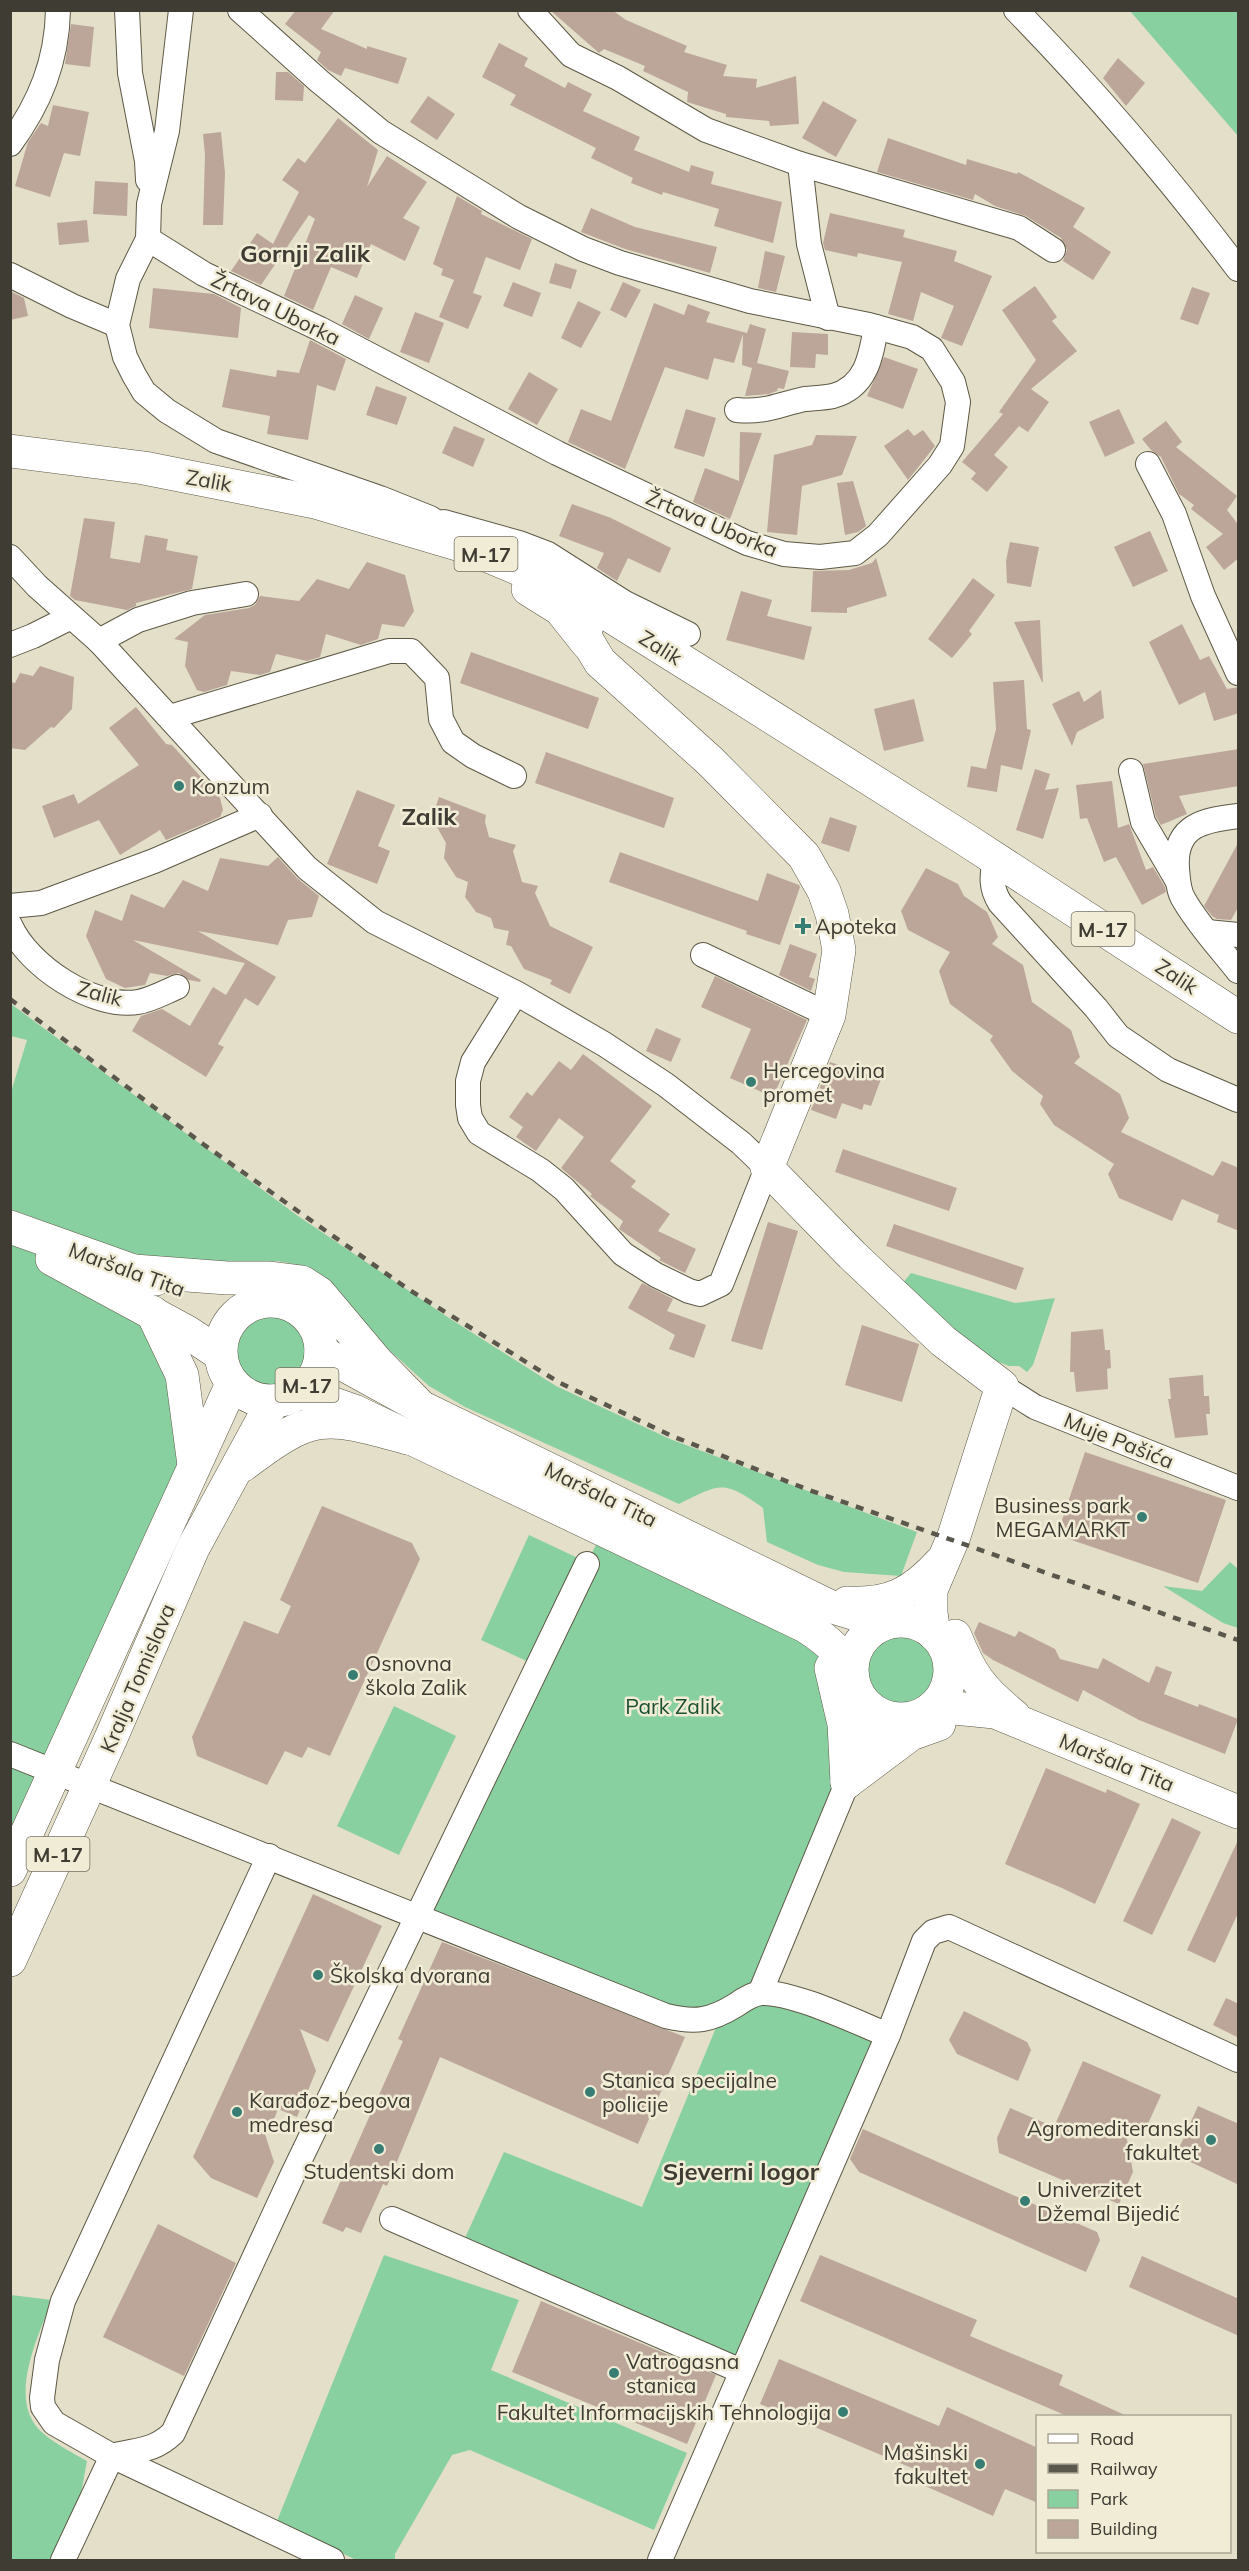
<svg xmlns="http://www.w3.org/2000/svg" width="1249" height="2571" font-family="Mulish,sans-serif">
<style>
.green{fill:#89d0a1}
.building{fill:#bca69a}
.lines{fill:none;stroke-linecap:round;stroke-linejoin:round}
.street-casing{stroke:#5d5945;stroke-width:26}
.secondary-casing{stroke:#5d5945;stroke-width:34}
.primary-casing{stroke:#5d5945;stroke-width:34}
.street{stroke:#fff;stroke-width:24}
.secondary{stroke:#fff;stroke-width:33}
.primary{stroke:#fff;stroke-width:33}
.rail{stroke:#5a574c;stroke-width:4.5;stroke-dasharray:8 8;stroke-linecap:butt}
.poi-dot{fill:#377d73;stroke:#f1ecd5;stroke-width:2}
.labels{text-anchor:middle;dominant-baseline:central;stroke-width:5;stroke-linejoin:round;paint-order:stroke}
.shield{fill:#f1ecd5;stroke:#747164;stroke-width:1.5}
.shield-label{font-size:20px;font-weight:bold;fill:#3f3c34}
.street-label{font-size:21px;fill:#3f3c34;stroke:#f1ecd5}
.poi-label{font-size:21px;fill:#3f3c34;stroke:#f1ecd5;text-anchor:start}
.park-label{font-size:21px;fill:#1b5031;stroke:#f1ecd5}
.quarter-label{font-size:24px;font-weight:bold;fill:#3f3c34;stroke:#f1ecd5}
</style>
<rect width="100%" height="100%" fill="#e4dfc8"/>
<g class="green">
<polygon points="1130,11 1238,11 1238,136"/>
<path d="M11,1004L298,1216L449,1318L556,1386L670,1439L917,1532L901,1576L844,1572L818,1565L767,1542L763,1508C724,1480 721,1483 679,1504L465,1407L429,1386L294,1264L277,1261L246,1263L147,1259L10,1209L11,1092L27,1040L11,1036Z"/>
<polygon points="11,1238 152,1312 192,1437 11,1870"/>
<polygon points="911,1273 1015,1303 1055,1298 1033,1365 1027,1372 1019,1366 1009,1366 962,1348 897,1290"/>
<circle cx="270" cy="1350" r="46"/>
<polygon points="603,1530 827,1656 847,1782 760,1993 885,2033 737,2369 460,2249 504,2152 642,2207 722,2013 691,2022 418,1916"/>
<polygon points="529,1535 580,1559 531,1663 481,1640"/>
<polygon points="1230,1562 1238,1569 1238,1628 1223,1623 1163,1586 1202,1591"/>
<path d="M906,1623C932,1631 953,1653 946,1681C944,1687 941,1697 936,1701C931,1705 920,1707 914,1709C882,1721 871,1715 861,1682C859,1676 854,1667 855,1660C858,1635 884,1624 906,1623Z"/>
<polygon points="394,1706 456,1736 399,1855 337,1826"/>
<polygon points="384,2255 519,2300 491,2370 687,2453 654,2530 470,2450 452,2455 395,2554 395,2560 356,2560 277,2521"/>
<path d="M11,2295L52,2300C38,2337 5,2403 44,2434C57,2445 73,2453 87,2461L78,2510L54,2560H11Z"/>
</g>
<g class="building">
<polygon points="296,10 335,10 321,29 367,49 367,46 407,58 398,84 345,68 341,76 328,70 317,60 321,52 285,24"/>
<polygon points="550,10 612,10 626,20 687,46 684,52 727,65 723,76 757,79 756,88 796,76 799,124 770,126 769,121 726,117 726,114 687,102 688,92 643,71 645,66 604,49 599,53"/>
<polygon points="71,24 94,27 90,67 65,64"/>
<polygon points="499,43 528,58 524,66 565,88 568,82 592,94 583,111 640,137 634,150 689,172 691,165 714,172 711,184 782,202 773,243 714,226 719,209 663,192 662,195 631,183 633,178 591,158 596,148 510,105 516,95 482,77"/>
<polygon points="1118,58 1145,83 1126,106 1103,78"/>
<polygon points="276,72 288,72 304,86 303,101 275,100"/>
<polygon points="428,96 455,114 437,140 410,122"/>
<polygon points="823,101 857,120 836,157 802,138"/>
<polygon points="53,105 89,112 80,156 64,153 50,197 15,186 28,142 41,123 48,126"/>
<polygon points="338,118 378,150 367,187 387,156 427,182 403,218 420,227 405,261 371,244 357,278 331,267 313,310 284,296 315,219 309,215 261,285 231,271 257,233 273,244 299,192 282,180 298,158 305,163"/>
<polygon points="221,132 225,173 223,225 203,225 205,155 203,134"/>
<polygon points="888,138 966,165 967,159 1017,174 1018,172 1085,208 1073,227 1111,252 1093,280 1063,261 1067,250 1061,238 1026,216 995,206 975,194 973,200 877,172"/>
<polygon points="95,181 128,183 127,216 93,214"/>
<polygon points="457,196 482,211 481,214 532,239 520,270 486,257 473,293 482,296 468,329 439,317 454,280 441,275 443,269 433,264"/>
<polygon points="591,208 635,227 717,247 710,273 625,249 581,232"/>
<polygon points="830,213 905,230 903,237 957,251 954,261 992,276 962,346 941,338 954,306 921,292 913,321 888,314 902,262 858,253 857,257 825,250 823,243"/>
<polygon points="87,220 89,242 59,245 57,223"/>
<polygon points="765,251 785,256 776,292 758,288"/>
<polygon points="555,263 577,270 571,289 549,283"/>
<polygon points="513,282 541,293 532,317 503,306"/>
<polygon points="623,282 641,290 626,318 610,310"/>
<polygon points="1035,286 1057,317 1052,321 1077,351 1031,389 1049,402 1028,432 1019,426 994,455 1008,467 987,492 971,479 976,473 962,462 1003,414 999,412 1036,360 1002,310"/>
<polygon points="1192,287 1210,293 1198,325 1180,319"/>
<polygon points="153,288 214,294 241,308 238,338 149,328"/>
<polygon points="10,291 24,298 28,316 10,320"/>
<polygon points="355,295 383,308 369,339 342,324"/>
<polygon points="578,301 601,312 581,348 561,338"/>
<polygon points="654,303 684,315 688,304 710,312 706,322 747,333 750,324 766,329 757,363 789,371 784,389 778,388 777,391 769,394 745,396 752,368 742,365 743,334 734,363 714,358 708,380 665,367 625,469 568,442 581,409 611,421"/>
<polygon points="415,312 444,323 429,363 400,352"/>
<polygon points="792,332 828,334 828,355 816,354 815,368 790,367"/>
<polygon points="310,340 346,359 335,391 317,385 308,440 267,434 270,416 222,407 230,369 276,377 277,370 299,373"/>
<polygon points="884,357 918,369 903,409 867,396"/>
<polygon points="529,372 558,389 537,425 508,409"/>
<polygon points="376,386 407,397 397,425 366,415"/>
<polygon points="686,409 716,418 704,457 674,448"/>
<polygon points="1119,409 1135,443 1105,457 1089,422"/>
<polygon points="1166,421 1182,442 1176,447 1237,496 1227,510 1237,523 1239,521 1239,558 1224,570 1206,547 1223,534 1191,509 1194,505 1179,494 1161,457 1151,450 1142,439"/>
<polygon points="454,426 485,439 473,467 442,453"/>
<polygon points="908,429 914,436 923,430 935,446 908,480 884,446"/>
<polygon points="740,432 762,433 730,519 693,502 705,468 739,481"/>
<polygon points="816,435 857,436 842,475 802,486 797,535 767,532 774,455 812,445"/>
<polygon points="853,481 866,526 858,532 845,535 837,483"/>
<polygon points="572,504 611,518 671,548 660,573 628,558 617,581 597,568 604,553 559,536"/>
<polygon points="84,518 115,522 110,558 140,563 145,535 168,539 166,550 198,556 192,589 136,603 136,606 127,610 75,600 70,596"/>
<polygon points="1150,531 1168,571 1133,587 1114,547"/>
<polygon points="1010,542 1039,547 1031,587 1007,583 1006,561"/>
<polygon points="876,558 887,596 847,608 847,613 811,612 813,571 849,570 872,563"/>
<polygon points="367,562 405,575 414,611 404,627 382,624 378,639 361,645 326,634 320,657 307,661 276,654 270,672 260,675 231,671 227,685 204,692 197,690 185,666 188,642 174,639 205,615 249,608 255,605 260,596 299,601 317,579 349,589"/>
<polygon points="973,578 995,595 969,631 972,634 952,658 928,639"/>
<polygon points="741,591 772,600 767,616 812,627 804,660 726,640"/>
<polygon points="1040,620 1043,682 1042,682 1014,622"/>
<polygon points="1182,624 1200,660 1209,656 1227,689 1239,687 1239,713 1214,721 1205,692 1179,705 1149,642"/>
<polygon points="471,652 599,698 588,729 460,683"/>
<polygon points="40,666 74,677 72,709 54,728 51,727 25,750 10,748 10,682 15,683 20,673 33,676"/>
<polygon points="1024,680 1027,729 1031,730 1022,770 1001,765 997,792 967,787 971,766 986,769 996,729 993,682"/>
<polygon points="1101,690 1104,718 1077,732 1072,746 1052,704 1079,691 1084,702"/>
<polygon points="914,699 924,741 884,751 874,709"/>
<polygon points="136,707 166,744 172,745 220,798 223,810 220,817 166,840 160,830 120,855 99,820 54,838 42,806 74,794 78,804 139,765 109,728"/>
<polygon points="1239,749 1239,786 1179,796 1187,814 1161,825 1156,817 1143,764"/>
<polygon points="546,752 674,798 664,828 535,783"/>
<polygon points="1035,769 1050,774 1045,790 1059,788 1043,839 1016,830"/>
<polygon points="1112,781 1118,828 1129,824 1146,870 1153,867 1165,887 1166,892 1142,905 1116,857 1104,862 1087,818 1080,819 1076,785"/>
<polygon points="357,790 395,805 378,846 390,851 377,884 327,864"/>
<polygon points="439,797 486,815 485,822 489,837 516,845 513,851 522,882 538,886 535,893 550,926 593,947 570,994 550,984 552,980 524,969 511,946 506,945 509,931 494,928 491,918 476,912 465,897 468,882 456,877 444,858 446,843 437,827 430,824"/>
<polygon points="830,817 857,826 849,852 821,843"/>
<polygon points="1239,841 1239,906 1231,920 1217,919 1212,916 1204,906"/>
<polygon points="620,852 758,901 767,873 799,885 800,887 780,945 746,934 747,931 609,882"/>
<polygon points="278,857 297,878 319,896 312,917 288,920 278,945 198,931 276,977 258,1006 245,998 218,1044 224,1047 206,1077 132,1031 141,1016 162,1009 190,1026 213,987 226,995 245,963 133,940 201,980 200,982 189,980 179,973 167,976 150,973 145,985 125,988 106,979 86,936 95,910 122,921 131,894 164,908 183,880 208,891 220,858 268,866"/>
<polygon points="926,868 958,884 964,896 987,912 998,937 992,944 1023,965 1032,1002 1071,1030 1080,1057 1074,1063 1120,1094 1129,1118 1121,1132 1213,1176 1222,1161 1239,1168 1239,1231 1217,1222 1219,1215 1182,1199 1172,1221 1119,1198 1108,1174 1114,1164 1054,1125 1040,1104 1043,1096 1012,1071 990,1040 993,1036 950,1004 939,971 950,952 908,930 901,911"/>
<polygon points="790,944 817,954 809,977 815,979 811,991 779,975"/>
<polygon points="715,976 807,1020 773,1097 730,1078 751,1029 701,1007"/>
<polygon points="656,1028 681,1039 671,1062 646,1051"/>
<polygon points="583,1054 652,1106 610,1161 636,1181 631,1187 670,1214 658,1231 696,1249 685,1273 659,1260 661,1258 619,1229 623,1221 590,1196 592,1194 561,1168 584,1137 559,1118 536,1151 516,1137 523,1127 509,1117 527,1092 532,1096 559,1061 571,1070"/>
<polygon points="830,1062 881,1079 871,1106 864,1104 862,1110 842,1103 836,1119 811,1110"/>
<polygon points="843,1149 957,1188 949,1211 835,1172"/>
<polygon points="768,1222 798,1231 762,1350 731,1341"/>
<polygon points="894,1224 1024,1268 1016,1290 886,1246"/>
<polygon points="642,1283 673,1299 667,1311 706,1325 694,1358 669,1349 675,1335 628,1308"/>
<polygon points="862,1325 919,1344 902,1402 845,1385"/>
<polygon points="1103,1329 1105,1350 1110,1350 1111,1368 1107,1369 1108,1389 1076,1392 1074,1372 1070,1372 1071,1332"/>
<polygon points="1203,1375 1204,1396 1209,1396 1210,1414 1206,1414 1208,1435 1175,1438 1168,1399 1171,1399 1169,1378"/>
<polygon points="1085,1452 1226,1500 1198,1583 1057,1535"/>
<polygon points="322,1506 412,1543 420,1559 330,1756 308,1747 302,1758 285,1751 267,1785 197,1756 192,1737 244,1621 278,1634 291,1606 280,1600"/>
<polygon points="979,1622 1015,1637 1019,1631 1055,1649 1060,1659 1098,1669 1103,1658 1149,1683 1156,1666 1172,1672 1164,1694 1198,1707 1199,1704 1238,1719 1225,1754 1139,1720 1083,1690 1078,1702 993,1660 983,1653 974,1633"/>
<polygon points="1046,1768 1106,1793 1107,1789 1140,1804 1095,1904 1062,1888 1005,1864"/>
<polygon points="1172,1818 1201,1832 1152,1935 1123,1921"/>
<polygon points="1239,1838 1239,1911 1215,1963 1187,1950"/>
<polygon points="313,1894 382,1926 328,2042 300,2029 316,2071 297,2117 278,2109 271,2127 265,2134 274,2162 257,2198 211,2178 193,2157"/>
<polygon points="442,1942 685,2037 638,2144 440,2057 387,2186 383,2184 361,2233 346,2227 343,2232 322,2223 403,2041 398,2039"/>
<polygon points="1226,1998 1239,2004 1239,2038 1213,2025"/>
<polygon points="964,2011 1027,2042 1031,2050 1018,2081 957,2054 949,2040"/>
<polygon points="1083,2061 1161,2095 1142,2137 1125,2129 1133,2172 1119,2204 999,2153 997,2138 1010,2108 1054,2127"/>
<polygon points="1198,2106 1239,2124 1239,2185 1176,2155"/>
<polygon points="863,2129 1097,2232 1100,2240 1086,2272 859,2172 850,2159"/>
<polygon points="158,2224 236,2263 184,2376 103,2337"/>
<polygon points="820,2255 977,2320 970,2336 1063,2375 1059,2385 1127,2416 1067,2416 800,2301"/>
<polygon points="1142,2256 1239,2299 1239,2336 1129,2287"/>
<polygon points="541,2301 716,2375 687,2444 512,2372"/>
<polygon points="779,2359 939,2426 947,2407 1038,2448 1038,2503 1005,2489 993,2516 914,2481 919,2471 760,2404"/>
</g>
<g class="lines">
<g class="street-casing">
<g id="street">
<polyline points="127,10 130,73 147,161 148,180"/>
<polyline points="181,10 167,131 149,204 148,239 128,279 117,325 125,357 134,375 144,392 167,411 216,441 380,498 430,518 459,536"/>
<polyline points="530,10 571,55 618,78 706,130 800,164 1019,228 1053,250"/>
<path d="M1016,10C1096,92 1170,179 1238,269"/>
<path d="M10,144C40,103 57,61 58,10"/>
<polyline points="800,164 809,244 828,318"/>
<polyline points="148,239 204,274 320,329 557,453 747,543 784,554 820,557 855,553 878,535 940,465 952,446 958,402 953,382 932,349 912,337 869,325 750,301 620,263 583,249 519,217 381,132 319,81 240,10"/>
<polyline points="10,275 72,306 117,325"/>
<path d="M737,410C765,413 780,404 805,399C814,398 824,398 833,396C866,387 871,357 876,327"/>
<polyline points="1148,464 1174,514 1203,596 1238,673"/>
<polyline points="444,522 519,543 548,554 625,603 688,634"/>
<polyline points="10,557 37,586 99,641 307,868 375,922 516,993 604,1044 666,1085 741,1143 767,1168 721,1284 700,1294 689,1291 656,1275 623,1254 564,1189 540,1170 479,1133 470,1118 468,1105 468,1081 473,1062 516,993"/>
<polyline points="99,641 138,620 192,603 246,594"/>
<polyline points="10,645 33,636 71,617"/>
<polyline points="170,717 389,651 411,651 437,678 441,719 453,742 473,756 514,776"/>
<polyline points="1131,771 1143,822 1177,880"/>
<path d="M1238,816C1204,820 1174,825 1177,868C1178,879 1178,891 1184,900C1199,926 1220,948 1238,971"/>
<path d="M995,858C992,876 990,887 1000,903L1096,1008L1118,1036L1168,1070L1238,1100"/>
<polyline points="10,906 41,903 154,861 260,815"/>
<path d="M10,925C28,966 93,1009 138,1002C151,1000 165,992 177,987"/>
<polyline points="1207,932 1238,935"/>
<polyline points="703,955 829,1015"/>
<polyline points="1002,1386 1035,1407 1238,1488"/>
<polyline points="862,1747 884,1732 909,1719"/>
<path d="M10,1754L666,2016C695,2023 710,2021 736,2005C743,2000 752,1994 761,1993C792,1991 858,2023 888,2035"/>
<polyline points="269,1856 63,2301 47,2360 42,2398 43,2407 54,2423 112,2456 332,2560"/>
<polyline points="760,1993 862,1747 861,1719 856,1690"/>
<polyline points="392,2219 741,2371"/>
<path d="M63,2560L112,2456C138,2449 153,2452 173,2433L292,2176L587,1564"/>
<polyline points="660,2560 888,2035 924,1941 933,1932 949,1927 1238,2060"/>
</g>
</g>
<g class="secondary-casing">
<g id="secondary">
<polyline points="588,616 585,637 600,662 710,761 804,856 824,891 832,914 839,950 829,1015 767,1168 852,1255 943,1341 1002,1386 954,1536 931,1590 931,1613 934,1634"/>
<polyline points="321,1352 421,1407 829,1606 886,1623"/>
<path d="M300,1392L354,1411L805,1626C827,1640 840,1651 852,1674"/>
<path d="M847,1603C889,1605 912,1594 941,1562"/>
<circle cx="901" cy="1670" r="49"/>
<path d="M955,1636C971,1676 981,1689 1014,1716"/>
<polyline points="831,1668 844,1724 847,1782"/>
<polyline points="924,1714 954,1708 995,1712 1238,1812"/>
<polyline points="847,1782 911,1734 939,1724"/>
</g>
</g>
<g class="primary-casing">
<g id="primary">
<polyline points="10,451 144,468 315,502 467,547 543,579 593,605 721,685 968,841 1238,1017"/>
<polyline points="528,589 560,609 587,643"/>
<polyline points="10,1227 156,1279"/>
<polyline points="52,1259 187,1332 220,1354"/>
<polyline points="134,1271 227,1278 270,1278 302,1282 319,1293 377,1362 421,1407"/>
<circle cx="271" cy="1351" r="50"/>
<polyline points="152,1312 182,1375 194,1465"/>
<path d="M243,1465C314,1411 324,1415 408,1438"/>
<polyline points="10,1870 232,1384"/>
<polyline points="10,1960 111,1738 193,1548 273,1401"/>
</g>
</g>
<use href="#street" class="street"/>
<use href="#secondary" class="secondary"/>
<use href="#primary" class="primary"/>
<polyline class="rail" points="10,999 203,1144 408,1289 560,1383 672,1436 809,1490 1238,1640"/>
</g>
<g class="poi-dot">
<circle cx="179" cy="786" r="6"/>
<path d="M800 917h6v6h6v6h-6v6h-6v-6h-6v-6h6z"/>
<circle cx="751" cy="1082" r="6"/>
<circle cx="1142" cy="1517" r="6"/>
<circle cx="353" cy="1675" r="6"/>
<circle cx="318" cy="1975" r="6"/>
<circle cx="590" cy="2092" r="6"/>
<circle cx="237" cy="2112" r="6"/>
<circle cx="1211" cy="2140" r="6"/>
<circle cx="379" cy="2149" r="6"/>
<circle cx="1025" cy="2201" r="6"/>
<circle cx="614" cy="2373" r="6"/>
<circle cx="843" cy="2412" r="6"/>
<circle cx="980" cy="2464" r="6"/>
</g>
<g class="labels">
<g class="shield">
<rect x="454.5" y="537" width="63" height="34" rx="4.5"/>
<rect x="1071.5" y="912" width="63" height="34" rx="4.5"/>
<rect x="275.5" y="1368" width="63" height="34" rx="4.5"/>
<rect x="26.5" y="1837" width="63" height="34" rx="4.5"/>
</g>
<g class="shield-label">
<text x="486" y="554">M-17</text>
<text x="1103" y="929">M-17</text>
<text x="307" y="1385">M-17</text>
<text x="58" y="1854">M-17</text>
</g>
<g class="street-label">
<text transform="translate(276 308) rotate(26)">Žrtava Uborka</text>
<text transform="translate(209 480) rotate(10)">Zalik</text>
<text transform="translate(712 523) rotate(23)">Žrtava Uborka</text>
<text transform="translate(661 647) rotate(32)">Zalik</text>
<text transform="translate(1177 976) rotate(33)">Zalik</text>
<text transform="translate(100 993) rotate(15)">Zalik</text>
<text transform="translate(127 1269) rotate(20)">Maršala Tita</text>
<text transform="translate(1119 1440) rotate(22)">Muje Pašića</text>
<text transform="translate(601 1494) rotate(26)">Maršala Tita</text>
<text transform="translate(137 1678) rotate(-67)">Kralja Tomislava</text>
<text transform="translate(1117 1762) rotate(22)">Maršala Tita</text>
</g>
<g class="poi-label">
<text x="191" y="786">Konzum</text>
<text x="815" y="926">Apoteka</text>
<text x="763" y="1070">Hercegovina<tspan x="763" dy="24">promet</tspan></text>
<text x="1130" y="1505" text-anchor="end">Business park<tspan x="1130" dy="24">MEGAMARKT</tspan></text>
<text x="365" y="1663">Osnovna<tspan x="365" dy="24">škola Zalik</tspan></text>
<text x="330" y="1975">Školska dvorana</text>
<text x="602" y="2080">Stanica specijalne<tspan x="602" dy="24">policije</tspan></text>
<text x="249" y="2100">Karađoz-begova<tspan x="249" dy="24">medresa</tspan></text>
<text x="1199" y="2128" text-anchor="end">Agromediteranski<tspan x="1199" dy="24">fakultet</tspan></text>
<text x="379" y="2171" text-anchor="middle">Studentski dom</text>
<text x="1037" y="2189">Univerzitet<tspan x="1037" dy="24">Džemal Bijedić</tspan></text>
<text x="626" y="2361">Vatrogasna<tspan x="626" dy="24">stanica</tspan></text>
<text x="831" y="2412" text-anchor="end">Fakultet Informacijskih Tehnologija</text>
<text x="968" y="2452" text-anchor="end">Mašinski<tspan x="968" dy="24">fakultet</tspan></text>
</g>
<g class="park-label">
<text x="673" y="1706">Park Zalik</text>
</g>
<g class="quarter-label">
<text x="305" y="253">Gornji Zalik</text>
<text x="429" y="816">Zalik</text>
<text x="741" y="2171">Sjeverni logor</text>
</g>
</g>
<rect width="1249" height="2571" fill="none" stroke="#3f3c34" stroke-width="24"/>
<rect x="1036" y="2415" width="195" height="138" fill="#f1ecd5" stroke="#aaa695" stroke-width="1.5"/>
<rect x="1048" y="2434" width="30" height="9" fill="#ffffff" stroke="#aaa695" stroke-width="1.5"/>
<text x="1090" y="2445" font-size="18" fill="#3f3c34">Road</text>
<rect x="1048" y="2464" width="30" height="9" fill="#5a574c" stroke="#aaa695" stroke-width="1.5"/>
<text x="1090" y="2475" font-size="18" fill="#3f3c34">Railway</text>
<rect x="1048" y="2490" width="30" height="18" fill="#89d0a1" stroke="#aaa695" stroke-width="1.5"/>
<text x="1090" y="2505" font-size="18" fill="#3f3c34">Park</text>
<rect x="1048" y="2520" width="30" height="18" fill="#bca69a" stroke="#aaa695" stroke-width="1.5"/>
<text x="1090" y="2535" font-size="18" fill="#3f3c34">Building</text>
</svg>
